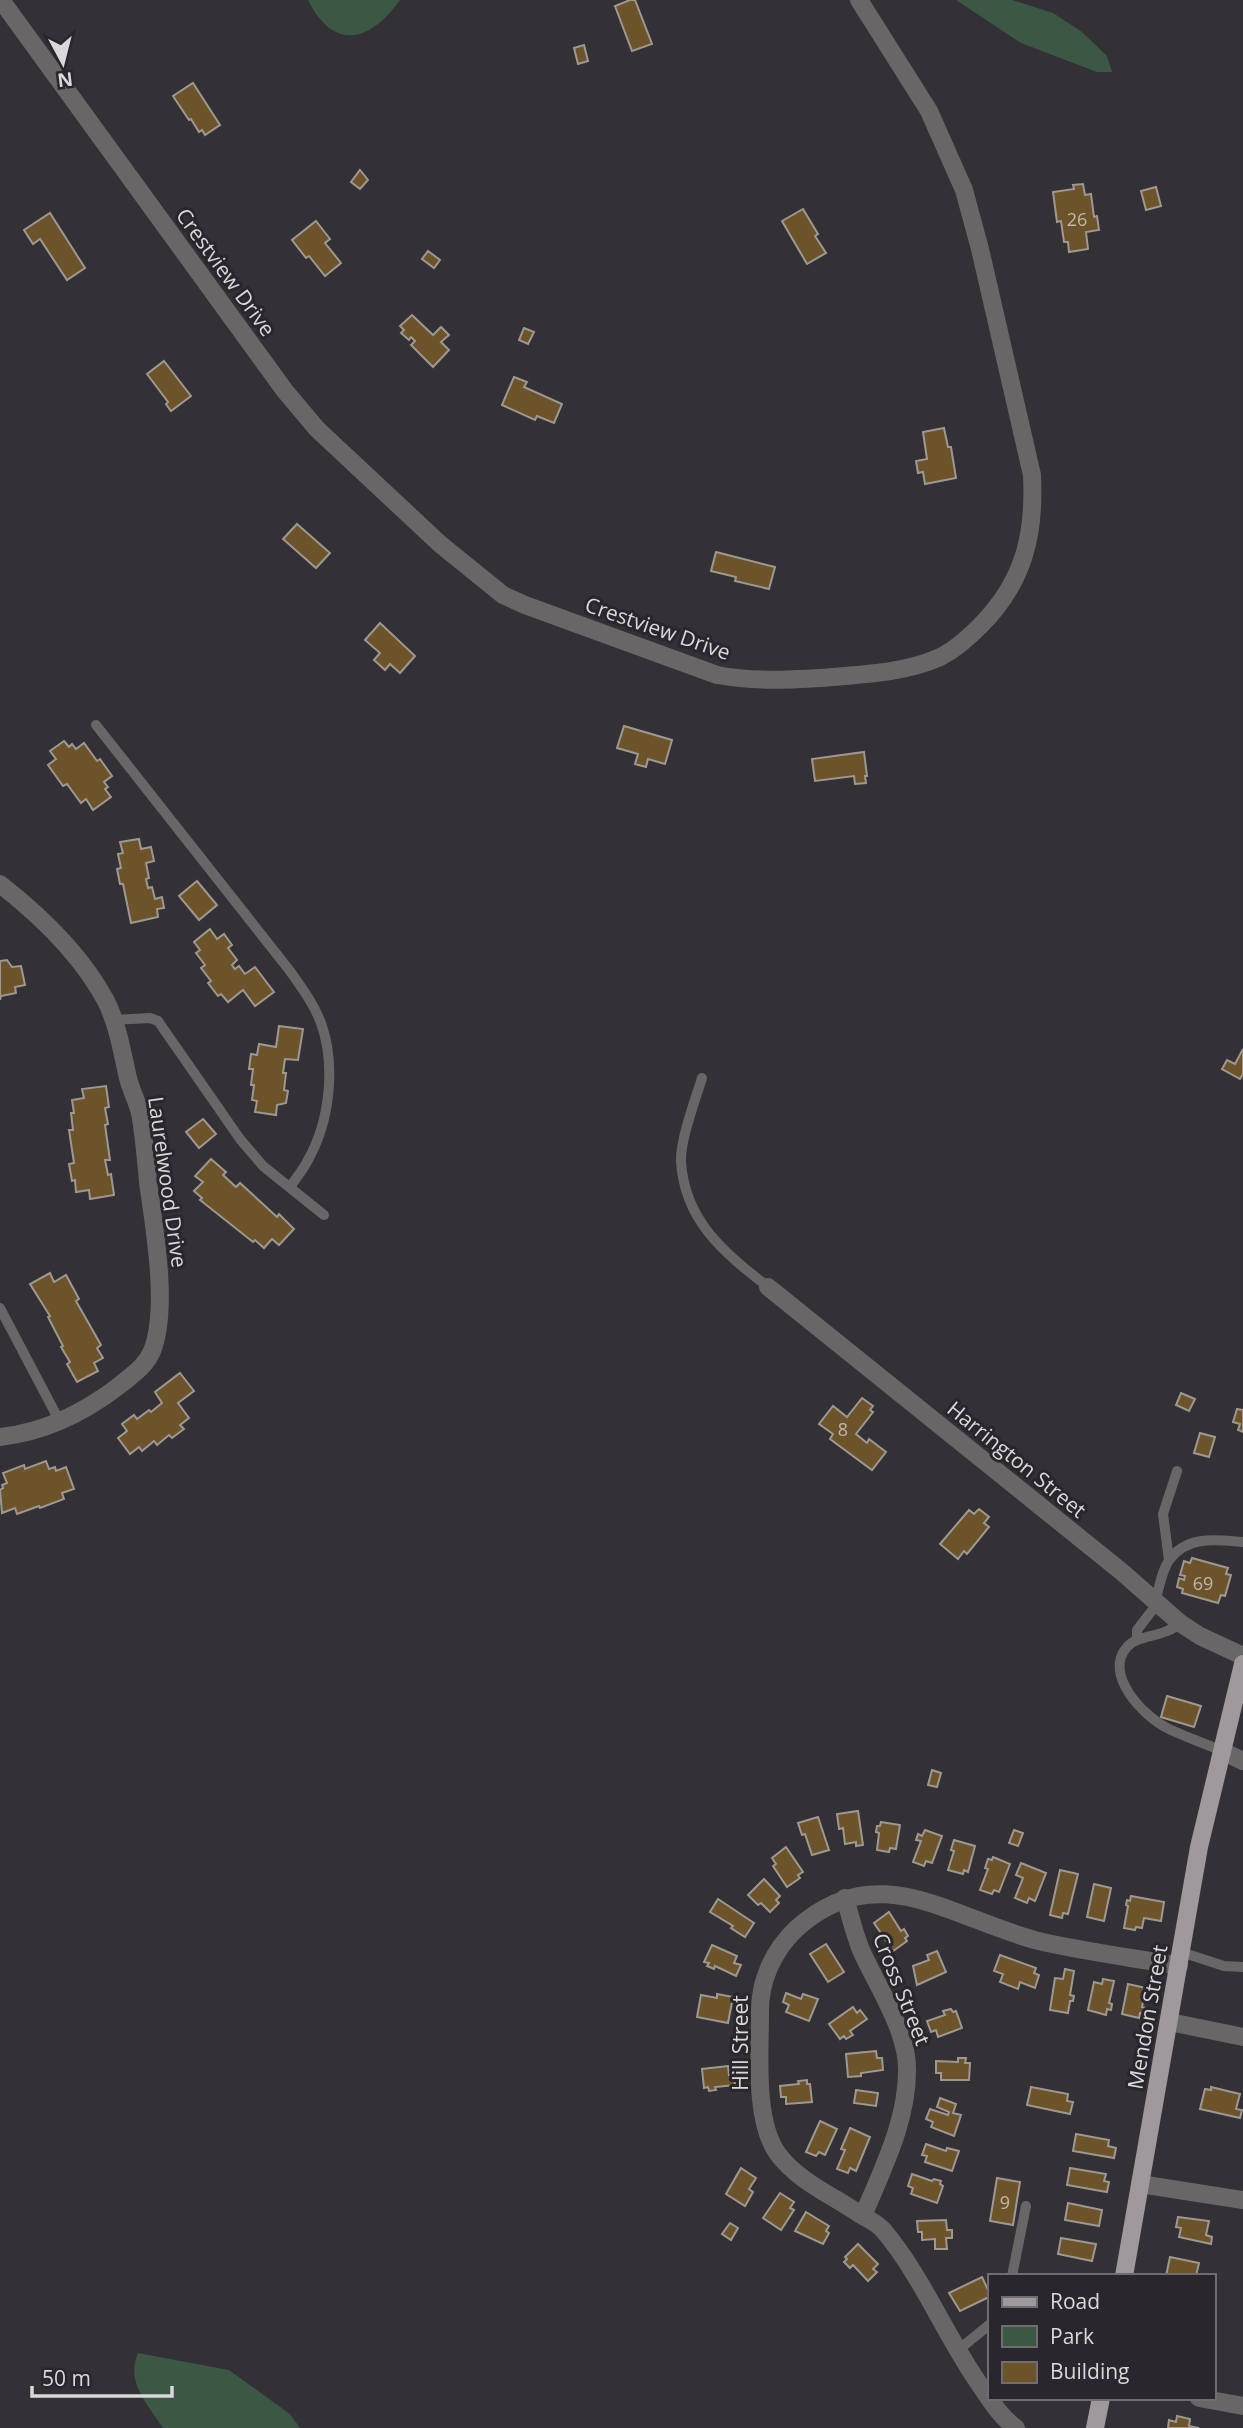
<svg xmlns="http://www.w3.org/2000/svg" width="1243" height="2428" font-family="'Open Sans',sans-serif">
<style>
.green{fill:#3b5844}
.building{fill:#6c5329;stroke:#9d9892;stroke-width:2}
.lines{fill:none;stroke-linecap:round;stroke-linejoin:round}
.service{stroke:#696668;stroke-width:10}
.minor{stroke:#696668;stroke-width:18}
.primary{stroke:#9f999d;stroke-width:18}
.labels{text-anchor:middle;dominant-baseline:central;stroke-width:6;stroke-linejoin:round;paint-order:stroke}
.number-label{font-size:18px;fill:#bfb7af}
.street-label{font-size:21px;fill:#dbd8dc;stroke:#29262c}
</style>
<rect width="100%" height="100%" fill="#333036"/>
<g class="green">
<path d="M308,0H400C370,42 334,52 308,0Z"/>
<polygon points="956,0 1012,0 1053,13 1082,32 1107,56 1112,72 1097,72 1021,43"/>
<path d="M138,2353L229,2370L290,2414L300,2428H163C148,2404 125,2382 138,2353Z"/>
</g>
<g class="building">
<polygon points="630,0 635,0 652,44 632,51 615,6"/>
<polygon points="584,45 588,61 578,64 574,48"/>
<polygon points="193,83 220,125 205,135 202,130 199,132 191,119 189,120 173,96"/>
<polygon points="360,170 368,180 360,189 351,182"/>
<polygon points="1083,184 1085,195 1091,194 1094,217 1097,216 1099,230 1086,232 1088,249 1069,252 1068,242 1064,242 1061,221 1057,222 1053,192 1074,189 1073,185"/>
<polygon points="1156,187 1161,206 1146,210 1141,191"/>
<polygon points="803,209 818,234 815,236 826,253 807,264 782,221"/>
<polygon points="50,213 85,268 67,280 40,239 33,244 24,230"/>
<polygon points="316,221 330,239 325,243 341,263 325,276 309,256 306,258 292,240"/>
<polygon points="428,251 440,260 434,268 422,259"/>
<polygon points="412,315 433,335 441,327 449,335 441,342 449,350 433,367 411,345 415,341 411,337 409,340 401,333 404,330 400,326"/>
<polygon points="524,328 534,332 528,344 519,340"/>
<polygon points="164,361 191,396 171,411 166,404 168,402 147,374"/>
<polygon points="514,377 527,382 524,387 562,404 554,423 537,416 535,420 502,405"/>
<polygon points="944,428 948,447 951,447 956,478 925,484 923,472 918,473 916,461 927,459 923,432"/>
<polygon points="297,524 330,553 316,568 283,539"/>
<polygon points="716,552 775,567 769,589 735,581 736,577 711,571"/>
<polygon points="380,623 415,656 400,673 390,664 385,670 374,660 380,653 365,640"/>
<polygon points="624,726 672,740 665,764 648,759 646,767 635,764 638,754 617,748"/>
<polygon points="64,741 69,747 72,744 76,749 84,743 97,761 100,759 112,776 104,782 108,787 105,789 111,797 93,810 86,799 81,803 67,784 63,786 48,765 56,759 50,751"/>
<polygon points="864,752 867,776 865,776 866,783 855,784 854,776 815,781 812,759"/>
<polygon points="139,839 141,849 151,847 154,861 146,863 149,878 146,879 148,888 152,887 155,899 162,897 164,908 157,909 158,917 131,923 123,884 120,884 117,869 121,868 118,854 123,853 120,842"/>
<polygon points="197,881 217,905 199,920 179,896"/>
<polygon points="210,929 217,939 224,934 232,945 228,948 237,960 232,965 235,969 239,966 245,974 255,967 274,992 255,1006 243,990 228,1002 221,994 218,996 208,983 211,981 201,968 205,965 196,953 200,950 194,942"/>
<polygon points="7,960 12,967 21,966 25,985 15,987 16,993 1,996 0,1000 0,961"/>
<polygon points="279,1026 303,1029 298,1060 285,1059 283,1073 286,1073 284,1090 288,1091 286,1103 277,1105 276,1115 255,1112 257,1101 252,1100 254,1085 251,1085 253,1069 249,1069 251,1054 257,1055 259,1044 276,1047"/>
<polygon points="1243,1049 1243,1074 1240,1079 1222,1069 1227,1060 1235,1064"/>
<polygon points="106,1086 109,1107 105,1108 108,1124 105,1125 110,1160 105,1160 108,1175 111,1174 114,1195 90,1199 89,1190 76,1192 75,1180 72,1181 69,1164 74,1163 69,1130 73,1130 71,1113 74,1113 72,1100 84,1098 82,1089"/>
<polygon points="203,1119 216,1134 199,1148 186,1132"/>
<polygon points="211,1159 226,1172 223,1175 236,1187 240,1183 277,1217 279,1214 294,1229 279,1245 272,1239 264,1248 255,1240 253,1242 200,1200 202,1198 194,1191 203,1182 195,1176"/>
<polygon points="50,1273 54,1282 66,1275 79,1299 76,1301 101,1345 97,1348 103,1358 94,1363 98,1371 77,1382 67,1364 70,1362 61,1347 63,1346 48,1317 50,1316 30,1284"/>
<polygon points="180,1373 194,1391 178,1403 189,1418 180,1425 184,1429 172,1438 169,1435 157,1445 154,1441 142,1451 139,1447 130,1454 118,1438 127,1431 122,1424 134,1415 137,1419 149,1410 151,1412 162,1403 155,1392"/>
<polygon points="1181,1393 1195,1399 1189,1411 1176,1405"/>
<polygon points="862,1398 873,1406 870,1410 873,1412 856,1434 867,1443 869,1439 886,1452 872,1470 830,1439 833,1434 819,1424 833,1406 847,1417"/>
<polygon points="1237,1409 1243,1410 1243,1432 1238,1430 1240,1424 1233,1422"/>
<polygon points="1200,1433 1215,1437 1209,1457 1194,1453"/>
<polygon points="46,1461 49,1469 55,1467 56,1471 66,1467 74,1489 62,1493 64,1499 40,1508 39,1506 17,1514 15,1508 2,1513 0,1490 3,1488 2,1485 7,1483 3,1473 24,1465 25,1469"/>
<polygon points="979,1509 989,1517 984,1523 989,1527 967,1554 964,1551 958,1559 940,1544 969,1510 974,1514"/>
<polygon points="1192,1558 1228,1568 1226,1574 1231,1575 1225,1596 1221,1595 1218,1603 1182,1593 1183,1589 1177,1587 1179,1578 1184,1580 1185,1576 1180,1575 1184,1561 1190,1563"/>
<polygon points="1167,1696 1201,1706 1194,1727 1161,1717"/>
<polygon points="932,1770 941,1773 937,1787 928,1785"/>
<polygon points="858,1811 863,1845 856,1846 856,1842 845,1844 843,1828 839,1829 837,1814"/>
<polygon points="818,1817 829,1850 812,1855 805,1834 802,1835 798,1823"/>
<polygon points="881,1822 900,1825 896,1849 890,1848 889,1852 877,1850 879,1833 876,1832 877,1826 880,1826"/>
<polygon points="925,1830 942,1836 932,1863 926,1861 924,1866 913,1862 921,1841 916,1840 918,1834 922,1836"/>
<polygon points="1014,1830 1023,1833 1018,1846 1009,1843"/>
<polygon points="954,1840 975,1846 968,1872 964,1870 963,1874 948,1870 954,1851 951,1850"/>
<polygon points="786,1847 803,1872 798,1875 800,1878 787,1887 773,1866 776,1864 772,1858"/>
<polygon points="993,1857 1010,1864 999,1892 994,1890 992,1894 980,1890 988,1869 985,1868 988,1859 992,1860"/>
<polygon points="1021,1863 1046,1873 1035,1901 1029,1898 1027,1903 1015,1898 1023,1878 1016,1875"/>
<polygon points="1060,1870 1078,1874 1068,1914 1063,1913 1062,1918 1050,1915"/>
<polygon points="764,1879 780,1896 776,1900 779,1903 770,1912 761,1903 758,1905 748,1895"/>
<polygon points="1094,1884 1111,1888 1104,1921 1087,1917"/>
<polygon points="1131,1896 1164,1902 1161,1921 1144,1918 1142,1928 1136,1927 1135,1930 1124,1928 1128,1906 1126,1905 1127,1900 1130,1901"/>
<polygon points="718,1899 754,1923 745,1937 731,1928 733,1926 710,1912"/>
<polygon points="889,1912 901,1931 904,1929 908,1936 905,1938 907,1941 893,1951 874,1923"/>
<polygon points="826,1944 844,1972 828,1982 810,1954"/>
<polygon points="712,1945 737,1956 734,1963 741,1965 736,1976 715,1966 714,1969 707,1966 709,1963 704,1962"/>
<polygon points="937,1951 946,1972 917,1985 913,1966 929,1960 927,1955"/>
<polygon points="1000,1955 1036,1968 1034,1973 1039,1975 1035,1988 1020,1982 1018,1989 1000,1982 1003,1974 994,1971"/>
<polygon points="1065,1969 1074,1971 1070,1995 1074,1996 1073,2001 1070,2001 1068,2013 1050,2010 1055,1978 1063,1979"/>
<polygon points="1103,1979 1114,1981 1109,2003 1112,2004 1111,2010 1107,2009 1106,2015 1088,2010 1094,1982 1102,1984"/>
<polygon points="1128,1984 1146,1988 1142,2007 1146,2008 1144,2014 1140,2013 1139,2018 1122,2014"/>
<polygon points="786,1993 801,1999 803,1994 818,1999 809,2021 786,2012 789,2005 783,2002"/>
<polygon points="717,1994 733,1997 728,2023 697,2017 701,1995 717,1998"/>
<polygon points="853,2007 857,2013 860,2010 867,2019 850,2031 853,2035 846,2039 844,2036 840,2039 829,2024"/>
<polygon points="951,2009 953,2012 956,2011 962,2028 938,2037 936,2030 931,2032 927,2021 945,2015 943,2011"/>
<polygon points="876,2051 877,2058 882,2058 883,2070 861,2073 861,2076 848,2077 846,2054"/>
<polygon points="958,2058 966,2058 965,2063 970,2063 969,2080 941,2080 941,2073 936,2073 936,2061 958,2062"/>
<polygon points="728,2066 729,2075 734,2074 735,2085 715,2087 716,2090 709,2091 708,2087 704,2088 702,2069"/>
<polygon points="807,2080 807,2084 810,2084 812,2102 786,2104 786,2097 781,2097 780,2086 799,2084 798,2081"/>
<polygon points="1031,2087 1068,2094 1067,2101 1073,2102 1070,2114 1027,2105"/>
<polygon points="1211,2087 1240,2094 1236,2109 1242,2110 1240,2118 1200,2109 1205,2089 1211,2090"/>
<polygon points="856,2090 878,2093 876,2106 854,2103"/>
<polygon points="940,2098 956,2104 953,2113 961,2115 954,2136 931,2127 933,2122 926,2119 930,2109 948,2115 949,2112 937,2107"/>
<polygon points="820,2121 837,2129 825,2155 819,2152 816,2156 806,2152"/>
<polygon points="850,2128 870,2137 856,2171 850,2168 848,2173 837,2169 845,2150 841,2149"/>
<polygon points="1076,2134 1109,2140 1108,2146 1116,2148 1114,2158 1073,2151"/>
<polygon points="926,2144 946,2151 947,2148 959,2151 952,2171 925,2162 927,2156 922,2155"/>
<polygon points="741,2168 756,2178 749,2189 753,2192 745,2206 726,2194"/>
<polygon points="1070,2168 1106,2174 1104,2181 1109,2182 1107,2192 1067,2185"/>
<polygon points="912,2174 932,2181 934,2179 941,2181 940,2184 943,2186 937,2203 911,2194 913,2188 908,2186"/>
<polygon points="997,2178 1020,2182 1013,2225 990,2221"/>
<polygon points="780,2193 794,2202 790,2208 794,2210 781,2230 763,2218"/>
<polygon points="1068,2203 1102,2210 1099,2226 1065,2220"/>
<polygon points="806,2212 829,2226 826,2231 829,2233 823,2244 795,2231"/>
<polygon points="1178,2217 1209,2221 1206,2235 1212,2237 1211,2244 1179,2237 1181,2228 1176,2227"/>
<polygon points="946,2220 947,2230 952,2230 952,2238 946,2238 947,2249 935,2249 935,2239 922,2240 922,2232 918,2232 917,2221"/>
<polygon points="730,2223 738,2228 731,2240 722,2234"/>
<polygon points="1061,2238 1096,2244 1092,2261 1058,2254"/>
<polygon points="858,2244 878,2264 873,2269 877,2272 868,2281 853,2265 850,2268 844,2262 847,2259 845,2257"/>
<polygon points="1170,2257 1199,2263 1196,2276 1166,2276"/>
<polygon points="982,2277 989,2292 989,2297 960,2311 949,2293"/>
<polygon points="1177,2416 1190,2419 1189,2426 1199,2428 1168,2428 1169,2420 1176,2422"/>
</g>
<g class="lines">
<g class="service">
<path d="M96,725L290,971C302,988 314,1004 321,1023C336,1065 330,1121 308,1160C303,1170 296,1178 290,1187"/>
<polyline points="113,1020 150,1018 158,1021 240,1139 263,1166 324,1215"/>
<path d="M702,1078C695,1101 680,1140 681,1162C685,1222 725,1253 768,1287"/>
<polyline points="0,1308 60,1422"/>
<polyline points="1169,1560 1163,1514 1177,1471"/>
<path d="M1155,1602C1159,1589 1162,1569 1170,1559C1188,1535 1217,1540 1243,1542"/>
<path d="M1180,1623C1164,1638 1138,1634 1127,1647C1103,1674 1143,1716 1167,1728C1185,1737 1204,1743 1222,1751"/>
<polyline points="1137,1640 1137,1630 1157,1604"/>
<polyline points="1181,1952 1224,1966 1243,1967"/>
<polyline points="1012,2276 1026,2206"/>
<polyline points="957,2351 989,2325"/>
</g>
<g class="minor">
<path d="M1,0L285,391L317,429L440,544L503,595L525,605L717,675C756,682 793,680 833,677C868,674 906,672 938,658C954,651 968,638 980,626C1024,582 1035,535 1032,475L980,249L964,190L929,111L859,0"/>
<path d="M0,884C41,916 81,954 106,1001C118,1025 122,1052 128,1078C131,1090 137,1101 140,1113C144,1135 146,1159 148,1182C154,1227 169,1308 152,1351C146,1366 132,1375 120,1385C84,1413 46,1432 0,1437"/>
<polyline points="768,1287 1122,1572 1180,1623 1200,1636 1243,1656"/>
<polyline points="1222,1751 1243,1761"/>
<path d="M845,1898C850,1915 854,1933 861,1950C876,1984 907,2030 907,2068C908,2120 882,2170 863,2216"/>
<polyline points="1170,2022 1243,2037"/>
<polyline points="1140,2184 1243,2200"/>
<polyline points="1199,2398 1243,2406"/>
<path d="M1016,2428C1002,2418 992,2403 982,2388C947,2339 922,2276 884,2231C878,2223 867,2219 858,2213C831,2195 797,2180 778,2154C754,2122 760,2053 760,2014C759,1982 773,1951 796,1929C879,1853 956,1922 1043,1942C1088,1952 1134,1958 1179,1966"/>
</g>
<g class="primary">
<polyline points="1124,2276 1199,1847 1243,1664"/>
<polyline points="1095,2428 1101,2398"/>
</g>
</g>
<g class="labels">
<g class="number-label">
<text x="1077" y="219">26</text>
<text x="843" y="1429">8</text>
<text x="1203" y="1583">69</text>
<text x="1005" y="2202">9</text>
</g>
<g class="street-label">
<text transform="translate(226 272) rotate(54)">Crestview Drive</text>
<text transform="translate(658 628) rotate(19)">Crestview Drive</text>
<text transform="translate(168 1182) rotate(82)">Laurelwood Drive</text>
<text transform="translate(1017 1459) rotate(39)">Harrington Street</text>
<text transform="translate(902 1989) rotate(68)">Cross Street</text>
<text transform="translate(1147 2017) rotate(-80)">Mendon Street</text>
<text transform="translate(740 2043) rotate(-90)">Hill Street</text>
</g>
</g>
<rect x="988" y="2274" width="228" height="126" fill="#29262c" stroke="#706d72" stroke-width="2"/>
<rect x="1002" y="2297" width="35" height="10" fill="#9f999d" stroke="#706d72" stroke-width="2"/>
<text x="1050" y="2309" font-size="21" fill="#dbd8dc">Road</text>
<rect x="1002" y="2326" width="35" height="21" fill="#3b5844" stroke="#706d72" stroke-width="2"/>
<text x="1050" y="2344" font-size="21" fill="#dbd8dc">Park</text>
<rect x="1002" y="2362" width="35" height="21" fill="#6c5329" stroke="#706d72" stroke-width="2"/>
<text x="1050" y="2379" font-size="21" fill="#dbd8dc">Building</text>
<g transform="translate(63 63) rotate(173)" stroke="#29262c" stroke-width="5" paint-order="stroke">
<path d="M0-5L12 26L0 18L-12 26Z" fill="#dbd8dc"/>
<text y="-10" font-size="19" font-weight="bold" text-anchor="middle" fill="#dbd8dc">N</text>
</g>
<path d="M32 2386v10h140v-10" fill="none" stroke="#dbd8dc" stroke-width="3.5"/>
<text x="42" y="2386" font-size="21" fill="#dbd8dc" stroke="#29262c" stroke-width="5" paint-order="stroke">50 m</text>
</svg>
